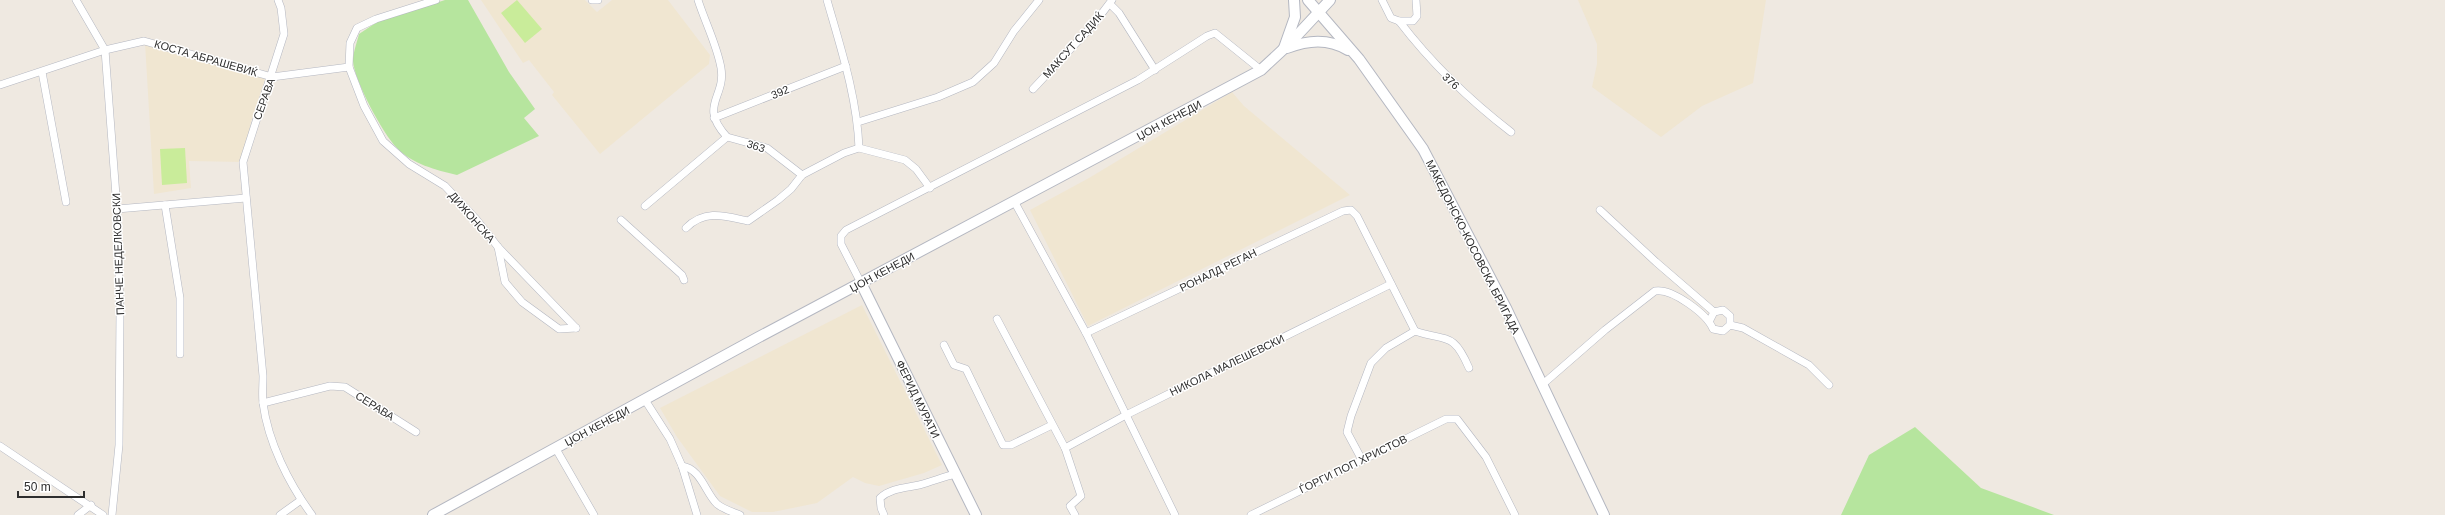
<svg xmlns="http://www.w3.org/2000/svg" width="2445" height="515" font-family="Arial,sans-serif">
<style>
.education{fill:#f0e6d1}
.green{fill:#b6e59e}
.pitch{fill:#c9ec9a}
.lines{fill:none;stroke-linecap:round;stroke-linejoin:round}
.street-casing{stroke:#b4b7c1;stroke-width:8}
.secondary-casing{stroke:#b4b7c1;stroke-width:12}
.street{stroke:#fff;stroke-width:7}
.secondary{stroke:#fff;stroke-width:10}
.labels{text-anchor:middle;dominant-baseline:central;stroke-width:3;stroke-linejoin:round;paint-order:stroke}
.street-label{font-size:11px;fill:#2e2e2e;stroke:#fff}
</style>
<rect width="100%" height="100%" fill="#efe9e1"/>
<g class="education">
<polygon points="481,0 585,0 597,12 612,0 668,0 710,55 709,64 600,154 552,95 554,92 529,60 523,63"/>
<polygon points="1578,0 1766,0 1753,83 1702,106 1661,137 1592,87 1597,64 1597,44"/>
<polygon points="145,43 219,63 265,79 251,122 243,162 189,161 191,188 154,194"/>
<polygon points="1232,92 1244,106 1350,195 1088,326 1030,210 1089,178"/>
<polygon points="862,305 942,465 924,473 879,486 865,483 853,477 817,503 773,512 752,512 720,496 677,437 660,408"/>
</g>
<g class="green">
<path d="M445,0H468L509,72L535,109L524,118L539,136L457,175C436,170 412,164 397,148C383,134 354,80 353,61C353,53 357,42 359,34L377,22Z"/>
<polygon points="1915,427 1981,488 2054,515 1841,515 1869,455"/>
</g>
<g class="pitch">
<polygon points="517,0 542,29 525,43 501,13"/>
<polygon points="185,148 187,183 162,185 160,149"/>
</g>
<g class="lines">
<g class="street-casing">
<g id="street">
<polyline points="76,0 105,50 117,209 120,310 119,445 112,515"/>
<path d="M278,0L281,8L284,34L243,162L263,376C263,385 262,395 263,403C268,442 289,484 312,515"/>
<polyline points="436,0 376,19 357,28 350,43 349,67 364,106 383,141 409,164 445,186 476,219 498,247 576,328"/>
<polyline points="592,0 598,0"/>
<path d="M827,0C841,49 857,97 859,148"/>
<path d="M1382,0L1391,18L1399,21C1432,64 1468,99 1511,132"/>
<polyline points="1110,4 1119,13 1155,70"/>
<polyline points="1399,21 1413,21 1417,16 1416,0"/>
<polyline points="42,72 66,202"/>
<polyline points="0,85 105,50 144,41 272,77 349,67"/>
<polyline points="1033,89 1093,25 1112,0"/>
<polyline points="714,118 846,66"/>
<polyline points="858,122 938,97 973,82 994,63 1014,31 1039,0"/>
<polyline points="727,137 767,148 802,175"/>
<polyline points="1014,201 1086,333 1175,515"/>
<polyline points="165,205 180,298 180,354"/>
<path d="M645,206L727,137C698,105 726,98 721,68C717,45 705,22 698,0"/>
<polyline points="117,209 246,198"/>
<polyline points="1600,210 1656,262 1714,312"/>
<polyline points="621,220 682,275 684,280"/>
<path d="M686,228C705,209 725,216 748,221L778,200L791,189L802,175L844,153L859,148L905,160L916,169L930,188"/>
<polyline points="498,247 505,282 522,302 559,329 576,328"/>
<polyline points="861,283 841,244 841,236 846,230 1138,80 1207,36 1215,33 1261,70"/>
<polyline points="997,319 1065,448 1081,496 1070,506 1075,515"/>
<polyline points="1730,325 1743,328 1809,365 1829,385"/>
<polyline points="1086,333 1343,211 1351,210 1357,216 1415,331"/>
<polyline points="944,345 954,365 966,369 1003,445 1011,445 1052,425"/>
<path d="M1543,384L1605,330L1655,291C1672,288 1707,314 1713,329L1723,331L1730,325V316L1723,310L1714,312L1710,320"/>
<polyline points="645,400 670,439 682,466 697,515"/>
<polyline points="263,403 330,386 345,387 416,432"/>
<polyline points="0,446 103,515"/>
<polyline points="1065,448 1126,415 1391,284"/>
<polyline points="556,449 594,515"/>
<path d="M1362,460L1347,432L1351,416L1371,363L1386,348L1415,331C1447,342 1453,331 1469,368"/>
<path d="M682,466C701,469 705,492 717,504C723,509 733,512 740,515"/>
<polyline points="78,515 91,505"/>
<polyline points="280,515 301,500"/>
<path d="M884,515L881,508L880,498C891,488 905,488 919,485C931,482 943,477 955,474"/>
<polyline points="1251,515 1446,419 1457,419 1486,457 1515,515"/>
</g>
</g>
<g class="secondary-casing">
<g id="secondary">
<polyline points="1308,0 1359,59 1423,149 1506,308 1604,515"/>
<polyline points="1284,48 1295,17 1294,0"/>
<path d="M1287,48C1308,40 1328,38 1348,50"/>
<polyline points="861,283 976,515"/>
<polyline points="433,515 757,338 1261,70 1290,43 1330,0"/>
</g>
</g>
<use href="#street" class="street"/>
<use href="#secondary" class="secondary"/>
</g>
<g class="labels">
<g class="street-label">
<text transform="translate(1073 45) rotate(-48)">МАКСУТ САДИЌ</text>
<text transform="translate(206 58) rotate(16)">КОСТА АБРАШЕВИЌ</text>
<text transform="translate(1451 81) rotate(43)">376</text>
<text transform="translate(780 92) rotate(-22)">392</text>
<text transform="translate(264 99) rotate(-70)">СЕРАВА</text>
<text transform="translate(1169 120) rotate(-28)">ЏОН КЕНЕДИ</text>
<text transform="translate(756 146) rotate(18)">363</text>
<text transform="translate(472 217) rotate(49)">ДИЖОНСКА</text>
<text transform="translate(1473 247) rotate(63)">МАКЕДОНСКО-КОСОВСКА БРИГАДА</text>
<text transform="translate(118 254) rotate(-92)">ПАНЧЕ НЕДЕЛКОВСКИ</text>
<text transform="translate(1218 270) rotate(-26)">РОНАЛД РЕГАН</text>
<text transform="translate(882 272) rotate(-28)">ЏОН КЕНЕДИ</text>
<text transform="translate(1227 365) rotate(-26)">НИКОЛА МАЛЕШЕВСКИ</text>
<text transform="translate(918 399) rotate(64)">ФЕРИД МУРАТИ</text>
<text transform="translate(375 406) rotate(32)">СЕРАВА</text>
<text transform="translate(597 426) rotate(-28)">ЏОН КЕНЕДИ</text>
<text transform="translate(1353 464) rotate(-26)">ЃОРГИ ПОП ХРИСТОВ</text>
</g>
</g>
<path d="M18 491v6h66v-6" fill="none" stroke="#2e2e2e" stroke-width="2"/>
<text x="24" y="491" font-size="12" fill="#2e2e2e" stroke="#ffffff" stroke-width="3" paint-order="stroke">50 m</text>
</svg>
